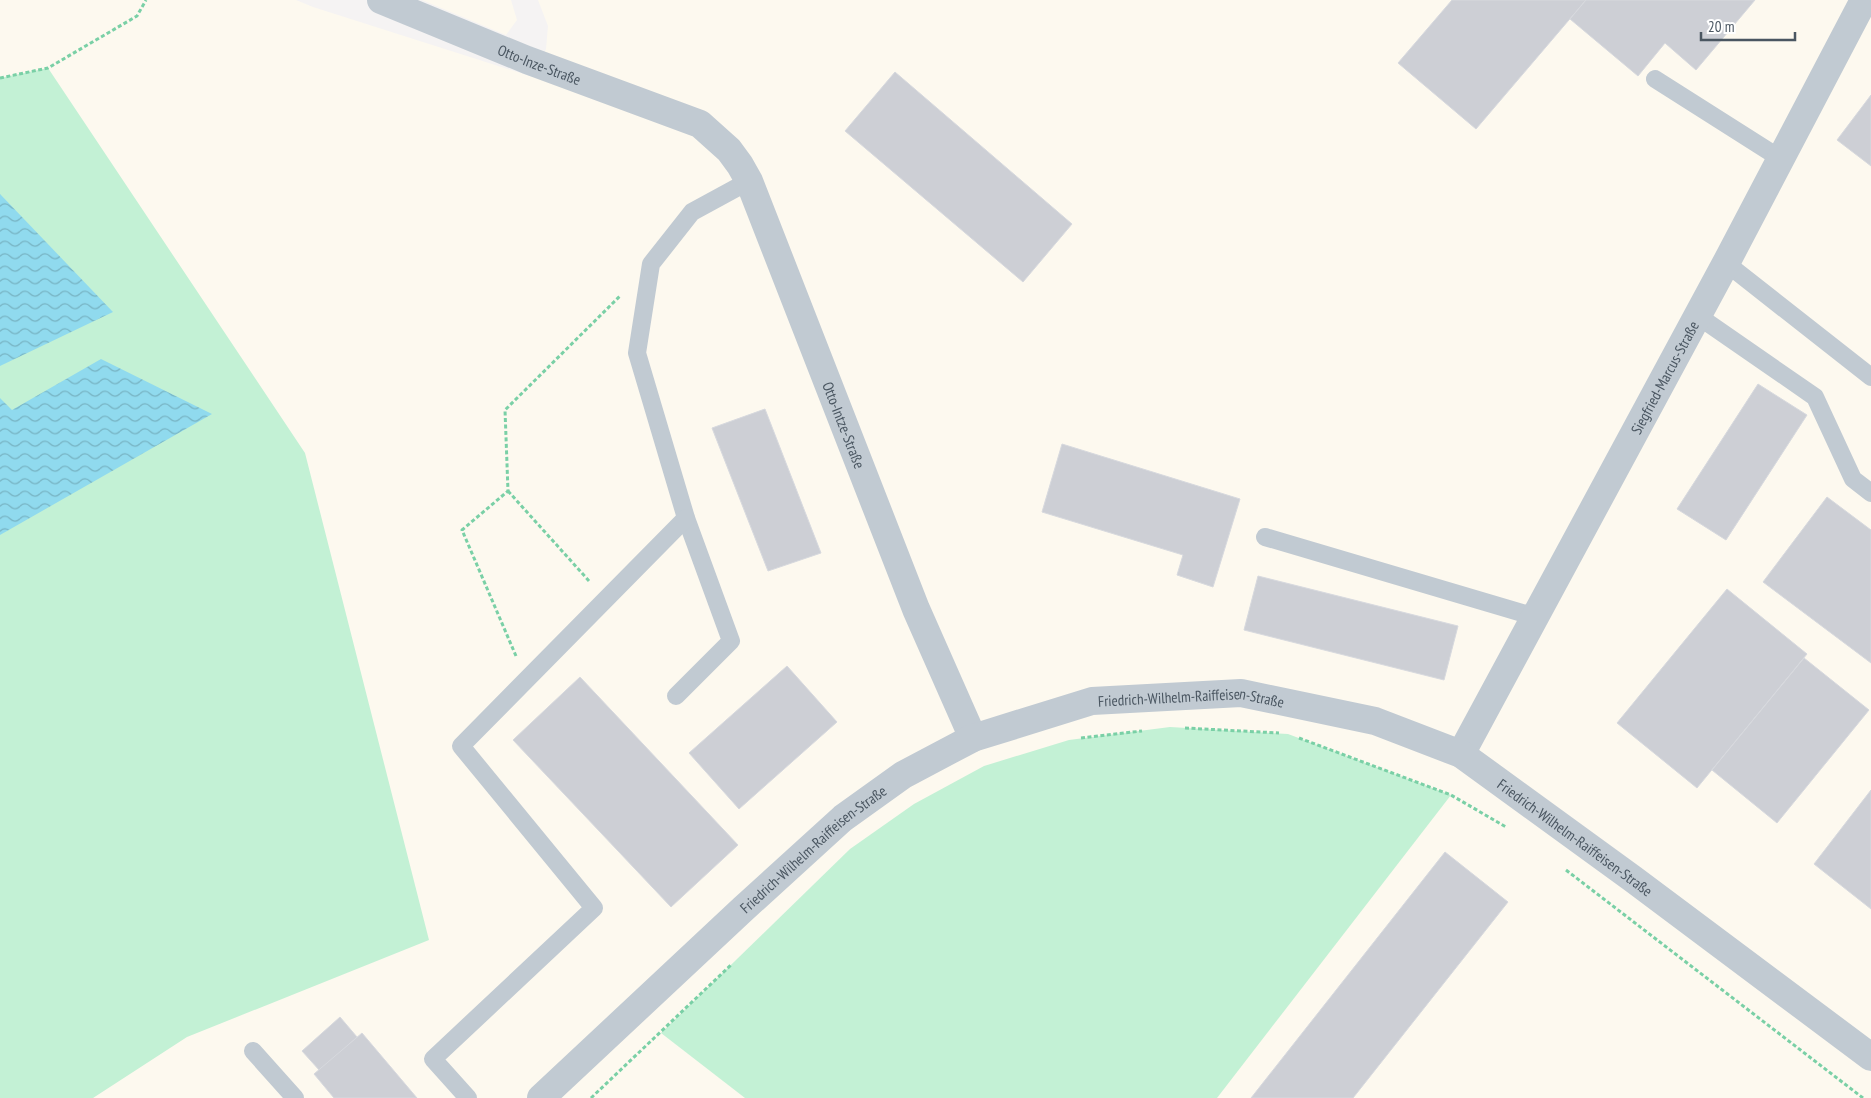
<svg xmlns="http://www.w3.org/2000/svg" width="1871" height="1098" font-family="'PT Sans Narrow',sans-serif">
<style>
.commercial{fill:#fdf9ef}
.grass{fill:#c3f1d5}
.water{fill:url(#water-waves)}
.building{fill:#cdcfd5;stroke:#d7d9de}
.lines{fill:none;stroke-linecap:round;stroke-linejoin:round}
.path{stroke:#7ad0a6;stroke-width:3;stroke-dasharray:4 2.5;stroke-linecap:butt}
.service{stroke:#c1cad2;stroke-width:18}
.minor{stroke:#c1cad2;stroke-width:28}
.labels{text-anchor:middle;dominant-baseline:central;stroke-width:4.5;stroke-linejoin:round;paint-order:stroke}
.street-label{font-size:15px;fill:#4a5661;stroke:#fff}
</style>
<defs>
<pattern id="water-waves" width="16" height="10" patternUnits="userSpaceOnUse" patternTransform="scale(1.25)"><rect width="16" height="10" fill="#90daee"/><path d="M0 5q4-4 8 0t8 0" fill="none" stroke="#78b4c4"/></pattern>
</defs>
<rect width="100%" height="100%" fill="#f5f3f3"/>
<g class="commercial">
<polygon points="0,0 296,0 313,7 533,77 546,49 548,26 538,0 1871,0 1871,1098 0,1098"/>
<polygon points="422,0 511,0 517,20 506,35"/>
</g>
<g class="grass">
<polygon points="48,68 305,453 429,940 187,1037 93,1098 0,1098 0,78"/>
<polygon points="1170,727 1288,734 1451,795 1217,1098 745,1098 661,1033 850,849 914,804 984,766 1069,740"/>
</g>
<g class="water">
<polygon points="0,194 113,312 0,366"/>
<polygon points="101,359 212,414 0,535 0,398 12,410"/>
</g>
<g class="building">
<polygon points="1452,0 1586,0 1476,129 1398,63"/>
<polygon points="1586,0 1755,0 1696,70 1665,43 1638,76 1570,19"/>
<polygon points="895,72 1072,224 1023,282 845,131"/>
<polygon points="1871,95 1871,166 1837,140"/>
<polygon points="1758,384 1807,415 1726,540 1677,509"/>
<polygon points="765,409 821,553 768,571 712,428"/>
<polygon points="1062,444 1240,499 1213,587 1177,575 1183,555 1042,512"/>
<polygon points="1827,497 1871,530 1871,663 1763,582"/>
<polygon points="1258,576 1458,626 1444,680 1244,630"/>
<polygon points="1727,589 1807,654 1697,788 1617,723"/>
<polygon points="1804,658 1869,710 1777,823 1712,770"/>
<polygon points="787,666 837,722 739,809 689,753"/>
<polygon points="580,677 738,845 671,907 513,740"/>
<polygon points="1871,790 1871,909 1814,864"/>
<polygon points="1445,852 1508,902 1353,1098 1251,1098"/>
<polygon points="340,1017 357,1037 320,1071 302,1051"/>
<polygon points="362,1033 417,1098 334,1098 314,1074"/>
</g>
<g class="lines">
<g class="path">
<polyline points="0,78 48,68 137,16 146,0"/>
<polyline points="508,491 590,582"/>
<polyline points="516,656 462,530 508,491 505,410 621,295"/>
<polyline points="1185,728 1279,733"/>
<polyline points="1081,738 1142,731"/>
<polyline points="1299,738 1451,795 1506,827"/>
<polyline points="1566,870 1863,1098"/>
<polyline points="591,1098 732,964"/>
</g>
<g class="service">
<polyline points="1655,79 1781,159"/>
<polyline points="1726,263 1871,377"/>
<polyline points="1698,316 1815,397 1853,479 1871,493"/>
<polyline points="1265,537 1536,617"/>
<polyline points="676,696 731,641 686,518 637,353 651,264 692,212 749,181"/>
<polyline points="253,1051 295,1098"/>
<polyline points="468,1098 433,1059 594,908 461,746 686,518"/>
</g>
<g class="minor">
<path id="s1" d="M381,0L527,60L700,124L729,150L740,165L749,181L916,609L973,738"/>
<path id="s2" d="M1461,754L1726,263L1864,0"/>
<path id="s3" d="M541,1098L743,909L843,818L903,775L973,738L1092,701L1241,693L1375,721L1461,754L1633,879L1871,1057"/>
</g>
</g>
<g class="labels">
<g class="street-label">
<text stroke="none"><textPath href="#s1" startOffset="171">Otto-Inze-Straße</textPath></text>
<text stroke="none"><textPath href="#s2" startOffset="428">Siegfried-Marcus-Straße</textPath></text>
<text stroke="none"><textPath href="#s1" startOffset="680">Otto-Intze-Straße</textPath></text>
<text stroke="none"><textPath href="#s3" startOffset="789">Friedrich-Wilhelm-Raiffeisen-Straße</textPath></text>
<text stroke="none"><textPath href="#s3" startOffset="1209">Friedrich-Wilhelm-Raiffeisen-Straße</textPath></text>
<text stroke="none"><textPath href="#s3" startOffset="369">Friedrich-Wilhelm-Raiffeisen-Straße</textPath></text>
</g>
</g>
<path d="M1701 32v8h94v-8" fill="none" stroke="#4a5661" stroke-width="2.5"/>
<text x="1708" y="32" font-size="15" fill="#4a5661" stroke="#ffffff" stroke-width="4" paint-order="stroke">20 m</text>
</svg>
